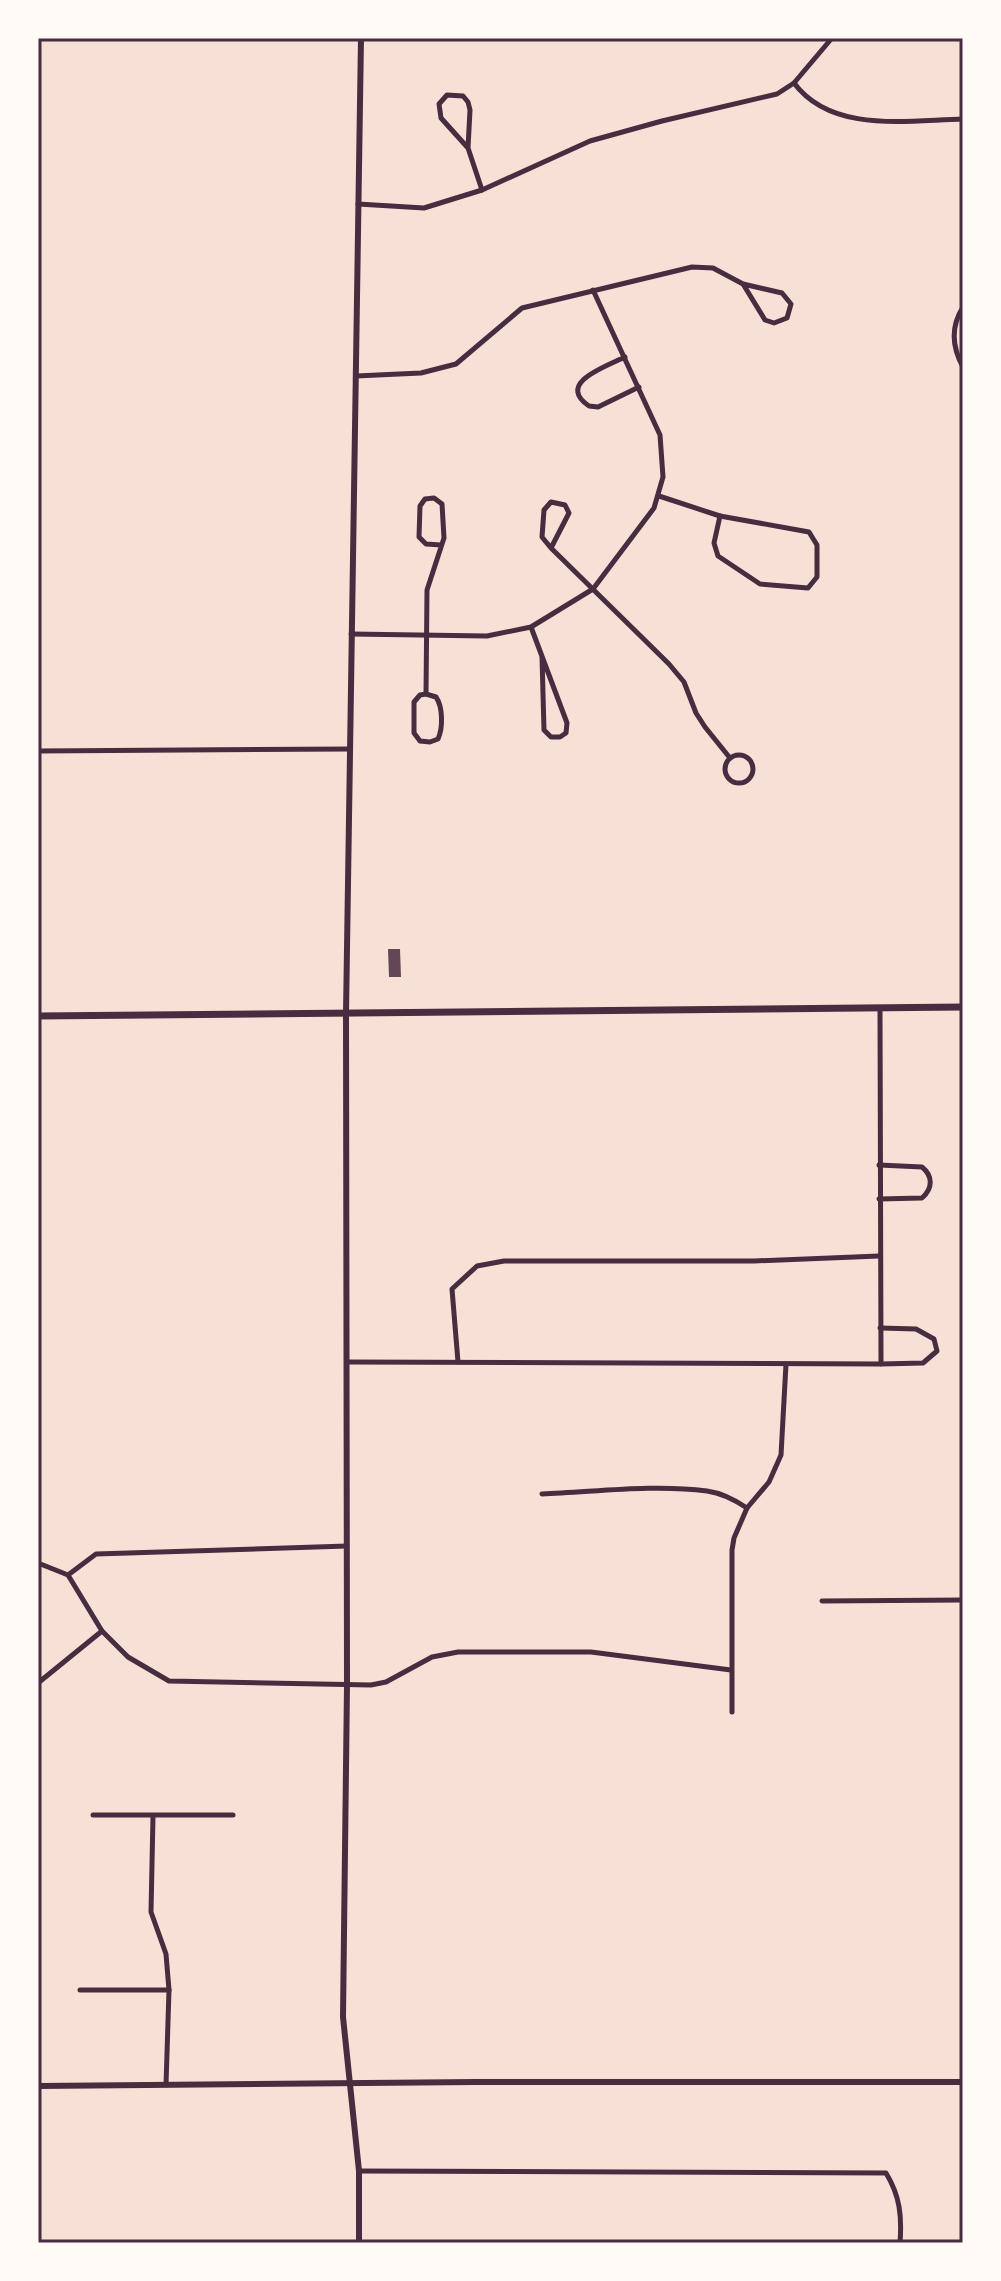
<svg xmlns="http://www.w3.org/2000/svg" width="1001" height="2281" font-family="Lato,sans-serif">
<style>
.building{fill:#644757}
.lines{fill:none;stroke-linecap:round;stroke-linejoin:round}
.minor{stroke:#4a2c40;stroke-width:5}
.tertiary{stroke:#4a2c40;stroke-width:6}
.secondary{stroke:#4a2c40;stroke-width:7}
.neatline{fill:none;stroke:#4a2c40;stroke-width:3}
</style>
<rect width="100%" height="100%" fill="#f7e1d7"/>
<polygon class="building" points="388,949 400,949 401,977 389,977"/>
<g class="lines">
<g class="minor">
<path d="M794,83C832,134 908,120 963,119"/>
<polyline points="468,148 441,118 439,104 447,95 463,96 468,102 470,110 468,148 482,190"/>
<polyline points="358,204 424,208 482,190 590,141 662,121 777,94 794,83 832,38"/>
<path d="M963,307C951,326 952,347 963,367"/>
<path d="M625,357C607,366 555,383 589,406L598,407L639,387"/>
<polyline points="356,376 421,373 456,364 522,308 692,267 713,268 743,284 782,293 791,304 787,318 774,323 765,320 743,284"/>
<polyline points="659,496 720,516"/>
<polygon points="720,516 809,532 817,545 817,577 808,588 760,584 718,556 714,543"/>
<polyline points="551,548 569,513 565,505 551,502 544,510 542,537 551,548 669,664 684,682 696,713 705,727 730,758"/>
<polyline points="531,627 567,723 566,733 560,737 551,737 544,730 542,657"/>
<polyline points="351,634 487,636 531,627 593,589 654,508 663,477 660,435 593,290"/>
<polyline points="426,694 427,590 444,538 442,504 434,498 425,499 420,506 419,537 426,544 441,545"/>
<path d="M426,694L436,697C443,707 443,728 438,739L430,742L420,741L414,733V702L420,695Z"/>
<polyline points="38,751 349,749"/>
<circle cx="739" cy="769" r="14"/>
<polyline points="880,1008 881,1364"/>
<path d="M879,1165L922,1167C933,1176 933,1188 922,1198L879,1199"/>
<polyline points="347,1362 881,1364 923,1363 937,1351 934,1339 916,1329 880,1328"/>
<polyline points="458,1362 452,1289 477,1266 504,1261 754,1261 879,1256"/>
<path d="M542,1494C596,1492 653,1484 707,1491C722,1493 735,1500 747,1508"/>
<polyline points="38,1563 68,1575 102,1631 128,1657 169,1681 371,1685 386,1682 432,1657 458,1652 591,1652 731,1670"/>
<polyline points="68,1575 96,1554 347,1546"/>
<polyline points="822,1601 963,1600"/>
<polyline points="38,1683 102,1631"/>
<polyline points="732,1712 732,1550 734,1538 747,1508 769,1482 781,1455 786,1364"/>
<polyline points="93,1815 233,1815"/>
<polyline points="153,1816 151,1912 166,1954 169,1990 166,2085"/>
<polyline points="80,1990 169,1990"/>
<path d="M359,2171L886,2173C900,2196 902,2216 900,2243"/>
</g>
<g class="tertiary">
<polyline points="38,2086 476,2082 963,2082"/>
<polyline points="359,2243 359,2171 343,2017 347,1685 346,1013 361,38"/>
</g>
<polyline class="secondary" points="38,1016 963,1007"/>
</g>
<rect width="1001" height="2281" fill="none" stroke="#fffaf5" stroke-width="80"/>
<rect x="40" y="40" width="921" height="2201" class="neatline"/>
</svg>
